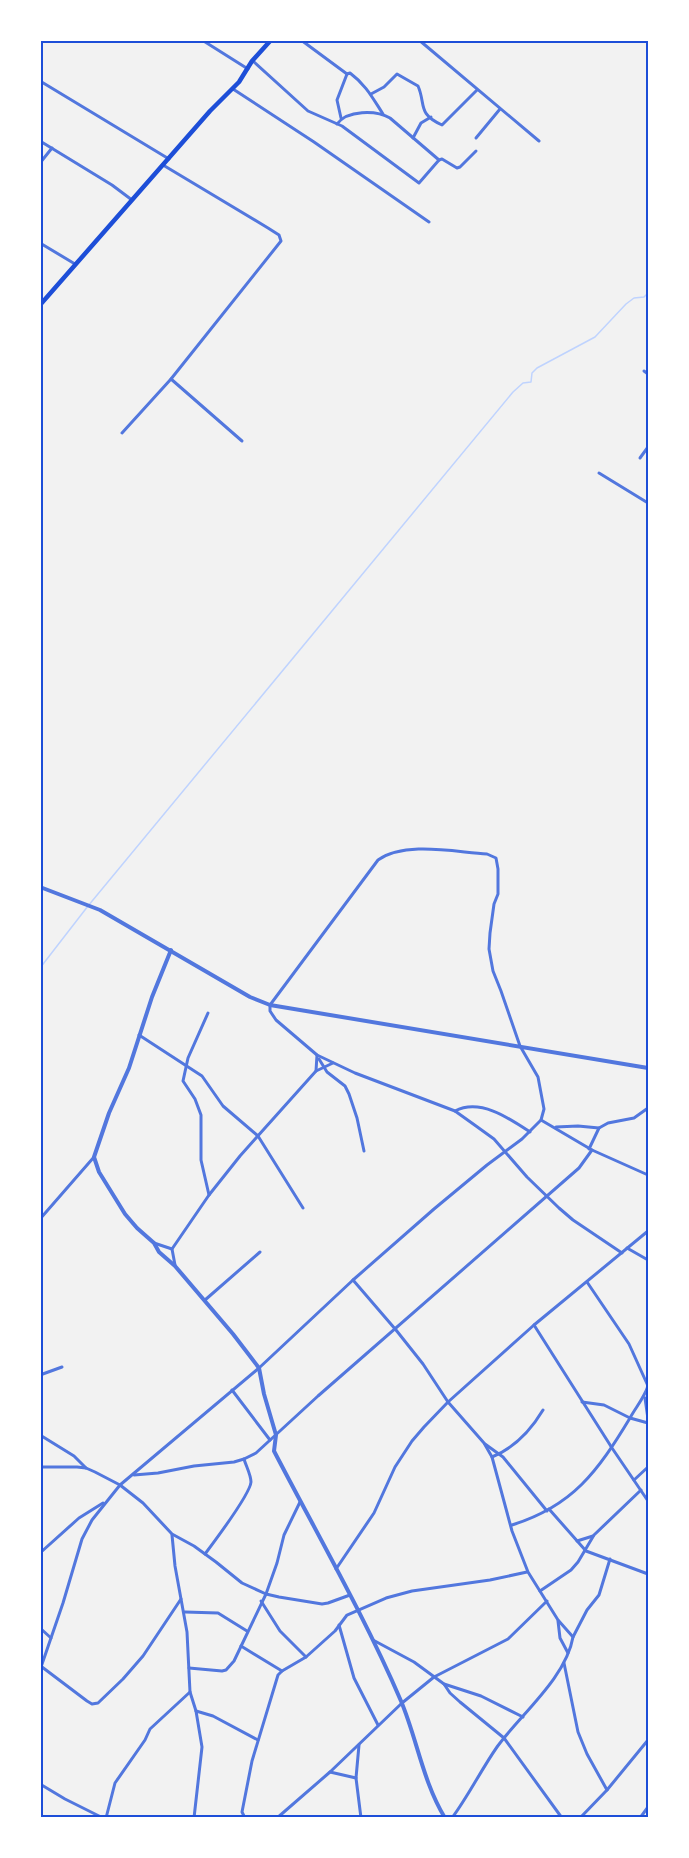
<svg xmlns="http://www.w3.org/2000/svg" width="689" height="1858" font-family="Spectral,serif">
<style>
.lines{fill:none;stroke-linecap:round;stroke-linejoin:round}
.stream{stroke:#bfd3fe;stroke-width:1.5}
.minor{stroke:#5277de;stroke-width:3}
.tertiary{stroke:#5277de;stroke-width:4}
.trunk{stroke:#1d4ed8;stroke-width:4.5}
.neatline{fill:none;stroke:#1d4ed8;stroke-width:2}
</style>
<rect width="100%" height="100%" fill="#f2f2f2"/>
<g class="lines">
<polyline class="stream" points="40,968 88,906 513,392 523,383 531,382 532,373 537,368 595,337 626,304 634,298 644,297 648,293"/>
<g class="minor">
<polyline points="202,40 248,69"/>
<path d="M301,40L347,74L350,73C366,85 372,97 383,114"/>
<polyline points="419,40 539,141"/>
<polyline points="253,61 308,111 342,126 419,183 439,160"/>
<polyline points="40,81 169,159"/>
<polyline points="233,89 314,142 429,222"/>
<path d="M371,94L384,87L397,74L418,86C426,104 417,114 442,125L477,90"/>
<polyline points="341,118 337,100 347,74"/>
<path d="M337,124C347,110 376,110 390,118L439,160L442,159L457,168L460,167L476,151"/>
<polyline points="413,138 421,123 431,117"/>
<polyline points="476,138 500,109"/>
<polyline points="40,141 112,185 132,200"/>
<polyline points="40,163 52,148"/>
<polyline points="40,243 75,264"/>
<polyline points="644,371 648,374"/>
<polyline points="171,379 242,441"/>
<polyline points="122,433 171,379 281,241 279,235 268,228 163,165"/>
<polyline points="640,458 648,447"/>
<polyline points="599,473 648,503"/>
<polyline points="208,1013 188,1058 183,1081 195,1099 201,1115 201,1160 209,1195"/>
<polyline points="139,1035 202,1076 223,1106 258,1136 303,1208"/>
<polyline points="319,1059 327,1072 345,1086 349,1094 357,1118 364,1151"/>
<polyline points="316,1071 333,1063"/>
<path d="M455,1111C480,1098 509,1118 530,1132"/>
<polyline points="541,1120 592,1150 648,1175"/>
<polyline points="556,1127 578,1126 599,1128 608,1123 634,1118 648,1108"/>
<polyline points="589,1149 599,1128"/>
<polyline points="40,1219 94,1157"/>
<polyline points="154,1243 172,1249"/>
<polyline points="627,1248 648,1260"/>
<polyline points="175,1265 172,1249 209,1195 240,1156 316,1071 317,1055"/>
<path d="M353,1280L396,1330L423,1364L448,1402L484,1443L492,1457L512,1531L528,1572L558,1620L573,1637C566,1678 520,1715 497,1747C481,1770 469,1795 452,1818"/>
<polyline points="205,1300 260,1252"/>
<polyline points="534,1325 612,1448 648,1501"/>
<polyline points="40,1375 62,1367"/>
<polyline points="232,1390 270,1440"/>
<polyline points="645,1398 648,1419"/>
<polyline points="582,1402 604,1405 630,1418 648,1423"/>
<polyline points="40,1435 74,1456 86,1468"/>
<polyline points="485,1444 503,1457 547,1511"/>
<path d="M492,1457C514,1448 531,1430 543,1410"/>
<polyline points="40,1467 77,1467 86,1468 95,1472 120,1485 143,1503 172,1534 194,1546 216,1562 242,1583 266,1594 279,1597 322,1604 328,1603 350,1595"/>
<polyline points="134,1475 158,1473 194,1466 234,1462 244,1459 256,1453 318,1396 579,1168 592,1150"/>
<polyline points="634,1480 648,1467"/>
<polyline points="549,1509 586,1551 648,1574"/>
<path d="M512,1525C573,1506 598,1471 630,1418C636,1407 644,1398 648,1386L629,1344L587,1282"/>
<polyline points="172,1535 175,1566 187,1632 190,1692 196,1711 202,1747 194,1818"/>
<polyline points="577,1541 593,1536"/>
<polyline points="40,1553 79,1518 103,1503"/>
<path d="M205,1554C214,1542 250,1494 251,1482C251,1475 246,1466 244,1459"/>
<polyline points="336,1569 374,1513 395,1467 412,1441 424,1427 448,1402 534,1325 648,1231"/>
<polyline points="540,1591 571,1570 578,1562 594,1535 641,1490"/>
<polyline points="261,1601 280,1631 306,1657"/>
<polyline points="185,1612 218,1613 247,1631"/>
<polyline points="558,1621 560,1638 568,1653"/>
<polyline points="339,1625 354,1678 378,1725"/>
<polyline points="40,1628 51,1638"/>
<polyline points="573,1637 587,1610 599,1595 610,1559"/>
<polyline points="373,1640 414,1662 444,1684 481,1696 523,1717"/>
<polyline points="241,1646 282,1671"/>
<polyline points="564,1663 578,1732 587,1754 607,1790"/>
<polyline points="42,1667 87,1701 92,1704 98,1703 123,1679 143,1656 181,1599"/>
<polyline points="189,1668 222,1671 226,1670 234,1661 266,1594 277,1563 284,1535 300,1502"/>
<path d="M40,1670L63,1603L82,1539L92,1520L120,1485L259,1368L353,1280L434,1209L487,1165L522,1139L541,1120L544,1109L538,1077L520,1046L501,991L493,971L489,949L490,933L494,904L498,894V869L496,858L487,854C454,852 406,841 378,860L270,1005V1011L276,1020L317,1055L355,1073L455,1111L476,1126L494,1139L527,1177L559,1208L573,1220L622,1253"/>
<polyline points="444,1684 450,1693 460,1702 504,1738 562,1818"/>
<polyline points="196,1711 213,1716 258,1740"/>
<polyline points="359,1745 356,1778 361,1818"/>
<polyline points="330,1772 356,1778"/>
<polyline points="40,1784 65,1799 103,1818"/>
<polyline points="106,1818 115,1783 145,1740 150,1729 190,1692"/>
<polyline points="245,1818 242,1812 252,1761 278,1675 282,1671 306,1657 335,1631 347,1615 386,1598 412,1591 490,1580 527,1572"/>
<polyline points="277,1818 330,1772 402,1703 434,1677 508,1639 547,1601"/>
<polyline points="580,1818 607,1790 648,1740"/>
<polyline points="640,1818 648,1807"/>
</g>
<g class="tertiary">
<polyline points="40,887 100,910 250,997 270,1005 648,1068"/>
<path d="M171,950L152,997L129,1068L109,1113L94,1157L99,1172L125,1214L137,1228L154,1243L159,1252L175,1266L233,1334L259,1368L264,1394L276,1435L274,1451C317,1534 364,1615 401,1701C417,1739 423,1782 445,1818"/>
</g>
<polyline class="trunk" points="40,305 210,111 239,82 252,61 271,40"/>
</g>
<rect width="689" height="1858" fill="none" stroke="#ffffff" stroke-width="84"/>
<rect x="42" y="42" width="605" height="1774" class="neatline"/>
</svg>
